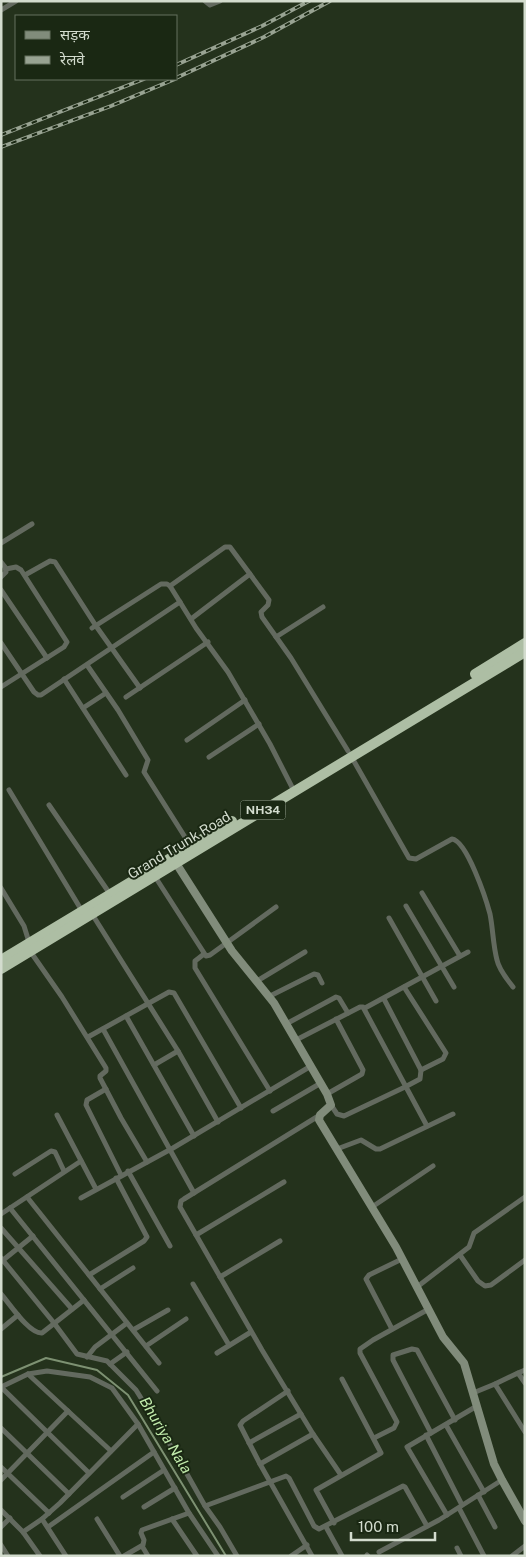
<svg xmlns="http://www.w3.org/2000/svg" width="526" height="1557" font-family="'Public Sans','Noto Sans Devanagari',sans-serif">
<style>
.lines{fill:none;stroke-linecap:round;stroke-linejoin:round}
.stream{stroke:#7d9172;stroke-width:2}
.street{stroke:#636a5f;stroke-width:5}
.secondary{stroke:#818c7b;stroke-width:8}
.highway{stroke:#adbea4;stroke-width:10}
.rail-casing{stroke:#98a392;stroke-width:4}
.rail{stroke:#1a2813;stroke-width:2;stroke-dasharray:5.5;stroke-linecap:butt}
.labels{text-anchor:middle;dominant-baseline:central;stroke-width:4;stroke-linejoin:round;paint-order:stroke}
.shield{fill:#1a2813;stroke:#9ca696;stroke-width:1}
.shield-label{font-size:12px;font-weight:bold;fill:#d3dcce}
.street-label{font-size:14px;fill:#d3dcce;stroke:#1a2813}
.water-label{font-size:15px;font-style:italic;fill:#c2ecac;stroke:#1a2813}
</style>
<rect width="100%" height="100%" fill="#24321c"/>
<g class="lines">
<polyline class="stream" points="1,1377 46,1358 97,1370 128,1395 226,1556"/>
<g class="street">
<polyline points="205,1 210,5 220,1"/>
<polyline points="1,10 16,1"/>
<polyline points="1,543 32,524"/>
<polyline points="1,562 5,567 6,572 1,577"/>
<polyline points="25,575 50,561 55,562 96,626 140,688"/>
<polyline points="170,586 225,547 230,547 269,600 268,605 261,612 262,617 291,658 348,751"/>
<polyline points="1,590 47,658"/>
<polyline points="191,619 250,574"/>
<polyline points="92,628 161,584 167,584 170,586 196,628 228,672 270,744 294,791"/>
<polyline points="276,637 323,607"/>
<polyline points="1,643 34,692 38,695 41,695 180,602"/>
<polyline points="87,665 118,710 148,760 144,772 190,845"/>
<polyline points="64,679 126,775"/>
<polyline points="1,687 64,647 67,642 21,570 16,567 6,569"/>
<polyline points="126,697 208,642"/>
<polyline points="83,708 106,693"/>
<polyline points="187,740 245,700"/>
<path d="M351,756L409,858L416,859L452,839C467,841 486,899 490,914C493,929 493,945 497,960C499,970 507,979 513,987"/>
<polyline points="209,757 259,724"/>
<polyline points="9,790 82,911"/>
<polyline points="49,805 110,894"/>
<polyline points="154,875 206,956 210,955 276,907"/>
<polyline points="1,888 24,926 29,942"/>
<polyline points="422,893 460,956"/>
<polyline points="406,906 454,987"/>
<polyline points="92,914 178,1051 218,1122"/>
<polyline points="389,918 436,1001"/>
<polyline points="30,951 62,997 106,1068 106,1071 100,1076 100,1078 121,1118 147,1162"/>
<polyline points="204,954 195,961 195,968 270,1091"/>
<polyline points="257,981 305,952"/>
<polyline points="404,987 446,1053 443,1059 421,1070"/>
<polyline points="270,996 314,974 318,975 322,983"/>
<polyline points="365,1008 468,952"/>
<polyline points="126,1016 194,1136"/>
<polyline points="286,1024 336,997 339,998 348,1013"/>
<polyline points="103,1029 194,1193"/>
<polyline points="88,1037 169,992 174,993 241,1108"/>
<polyline points="296,1040 360,1007 363,1007 427,1126"/>
<polyline points="154,1065 178,1051"/>
<polyline points="106,1089 87,1100 86,1105 121,1175"/>
<polyline points="327,1094 362,1074 363,1070 336,1019"/>
<polyline points="331,1105 337,1114 344,1116 405,1087 420,1079 421,1070 384,999"/>
<polyline points="273,1111 321,1083"/>
<polyline points="57,1115 96,1189"/>
<polyline points="320,1115 184,1199 181,1201 180,1207 262,1350 313,1434 341,1475"/>
<polyline points="337,1149 361,1140 376,1149 380,1149 453,1114"/>
<polyline points="128,1171 170,1246"/>
<polyline points="15,1174 51,1151 55,1152 64,1171"/>
<polyline points="27,1197 159,1363"/>
<polyline points="81,1198 173,1148 311,1066"/>
<polyline points="372,1207 433,1166"/>
<polyline points="10,1208 157,1391"/>
<polyline points="1,1214 81,1161"/>
<polyline points="1,1228 72,1309"/>
<polyline points="196,1235 284,1182"/>
<polyline points="460,1255 478,1281 485,1286 491,1285 525,1260"/>
<polyline points="1,1258 54,1323 77,1354 107,1361 136,1390 174,1451 205,1506 220,1527 237,1556"/>
<polyline points="2,1261 33,1236"/>
<polyline points="89,1275 144,1241 147,1237 116,1178"/>
<polyline points="220,1277 280,1241"/>
<polyline points="193,1284 229,1345"/>
<polyline points="417,1287 469,1247 474,1233 525,1197"/>
<polyline points="100,1289 133,1268"/>
<path d="M1,1294C10,1304 29,1334 42,1333L84,1300"/>
<polyline points="1,1329 18,1315"/>
<polyline points="392,1329 366,1279 369,1275 402,1259"/>
<polyline points="133,1330 168,1310"/>
<polyline points="146,1346 186,1319"/>
<polyline points="217,1353 251,1332"/>
<polyline points="87,1357 95,1347 127,1323"/>
<polyline points="110,1364 127,1352"/>
<polyline points="525,1370 518,1373 525,1383"/>
<polyline points="518,1373 495,1384 525,1432"/>
<polyline points="28,1374 111,1451"/>
<polyline points="288,1391 243,1421 240,1425 260,1464 312,1556"/>
<polyline points="473,1393 495,1384"/>
<polyline points="446,1425 484,1492"/>
<polyline points="1,1428 69,1494"/>
<polyline points="431,1433 393,1360 393,1355 412,1349 417,1350 455,1420"/>
<polyline points="426,1435 462,1505"/>
<polyline points="374,1438 394,1428 397,1422 360,1353 360,1349 373,1340 427,1310"/>
<polyline points="249,1443 301,1414"/>
<polyline points="260,1464 313,1434"/>
<polyline points="1,1467 49,1513"/>
<polyline points="89,1473 1,1387 28,1374 47,1371 90,1377 112,1388 138,1424 189,1513 218,1556"/>
<polyline points="1,1480 68,1411"/>
<polyline points="478,1495 495,1527"/>
<polyline points="123,1497 164,1470"/>
<polyline points="205,1506 286,1476 289,1478 314,1526 319,1529 403,1486 405,1487 427,1526"/>
<polyline points="144,1507 175,1488"/>
<polyline points="459,1508 484,1556"/>
<polyline points="1,1510 23,1532 40,1556"/>
<polyline points="447,1515 407,1447 477,1406"/>
<polyline points="42,1519 66,1556"/>
<polyline points="97,1519 120,1556"/>
<polyline points="172,1519 197,1556"/>
<polyline points="334,1523 316,1490 381,1453 342,1379"/>
<polyline points="1,1527 10,1518"/>
<polyline points="48,1527 154,1452"/>
<polyline points="326,1527 342,1556"/>
<polyline points="23,1532 42,1519 60,1503 138,1424"/>
<polyline points="1,1545 8,1556"/>
<polyline points="142,1546 148,1556"/>
<polyline points="457,1548 461,1556"/>
<polyline points="379,1552 439,1520 502,1480"/>
<polyline points="367,1555 368,1556"/>
<polyline points="124,1556 143,1545 144,1540 141,1533 142,1530 189,1513"/>
<polyline points="291,1556 307,1545"/>
<polyline points="512,1556 525,1546"/>
</g>
<polyline class="secondary" points="174,860 232,951 274,1003 327,1094 331,1105 320,1115 319,1120 396,1247 443,1337 464,1363 494,1464 502,1480 525,1521"/>
<g class="highway">
<polyline points="475,674 525,643"/>
<polyline points="1,960 232,821"/>
<polyline points="1,969 525,652"/>
</g>
<g class="rail-casing">
<g id="rail">
<polyline points="176,65 262,26 309,1"/>
<polyline points="176,78 264,37 330,1"/>
<polyline points="1,135 144,79"/>
<polyline points="1,147 111,106 175,79"/>
</g>
</g>
<use href="#rail" class="rail"/>
</g>
<g class="labels">
<rect class="shield" x="240.5" y="800.5" width="45" height="19" rx="4"/>
<g class="shield-label">
<text x="263" y="810">NH34</text>
</g>
<g class="street-label">
<text transform="translate(179 845) rotate(-31)">Grand Trunk Road</text>
</g>
<g class="water-label">
<text transform="translate(166 1435) rotate(59)">Bhuriya Nala</text>
</g>
</g>
<rect width="526" height="1557" fill="none" stroke="#d3dcce" stroke-width="5"/>
<rect x="15" y="15" width="162" height="65" fill="#1a2813" stroke="#64705e"/>
<rect x="25" y="31" width="25" height="8" fill="#818c7b" stroke="#64705e"/>
<text x="60" y="40" font-size="15" fill="#d3dcce">सड़क</text>
<rect x="25" y="56" width="25" height="8" fill="#98a392" stroke="#64705e"/>
<text x="60" y="65" font-size="15" fill="#d3dcce">रेलवे</text>
<path d="M351 1532v8h84v-8" fill="none" stroke="#d3dcce" stroke-width="2.5"/>
<text x="358" y="1532" font-size="15" fill="#d3dcce" stroke="#1a2813" stroke-width="4" paint-order="stroke">100 m</text>
</svg>
